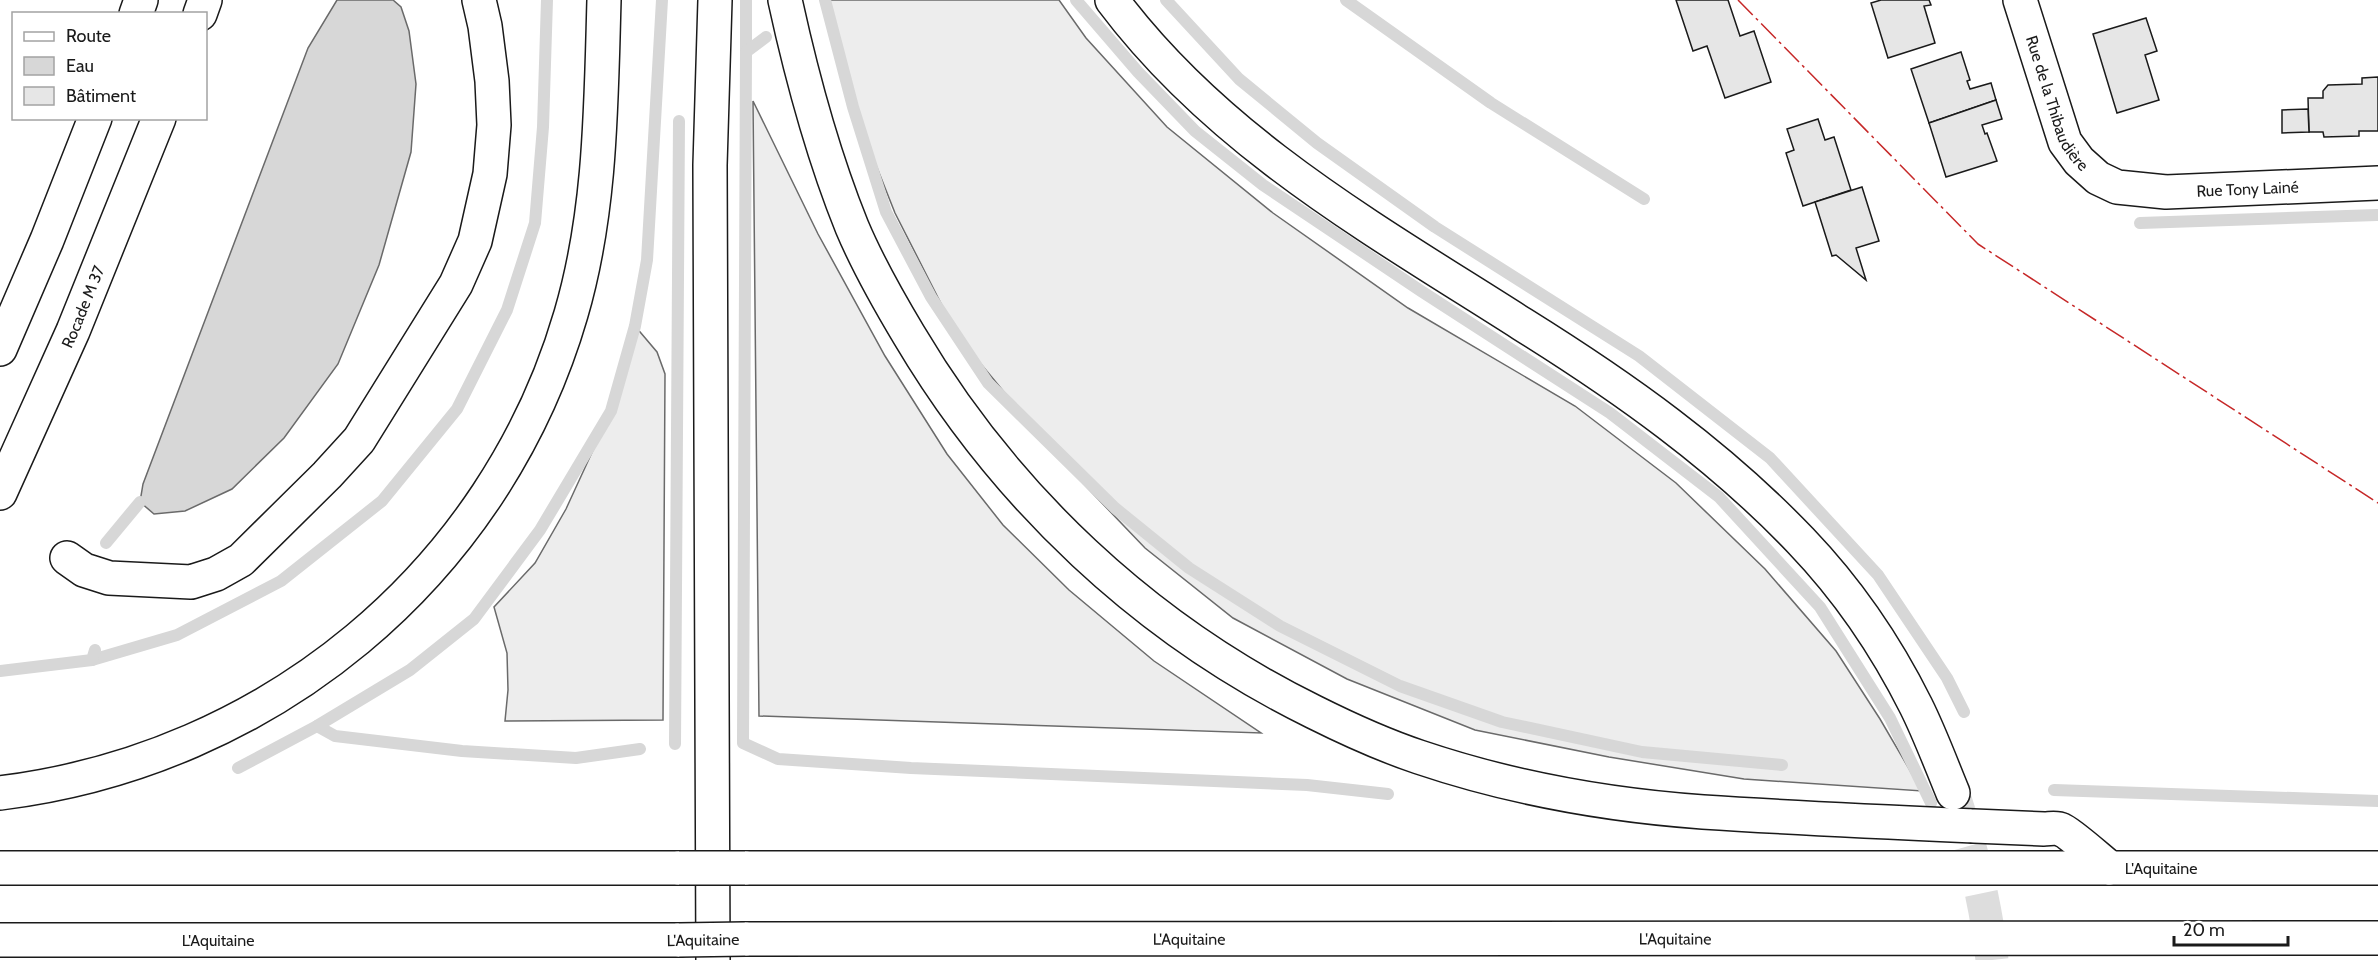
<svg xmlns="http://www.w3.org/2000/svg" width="2378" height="960" font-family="Cabin,sans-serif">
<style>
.built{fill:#ededed;stroke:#6a6a6a;stroke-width:1.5}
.water{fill:#d7d7d7;stroke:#6a6a6a;stroke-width:1.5}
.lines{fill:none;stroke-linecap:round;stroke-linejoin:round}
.stream{stroke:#d7d7d7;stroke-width:12}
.building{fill:#e6e6e6;stroke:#1a1a1a;stroke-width:1.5}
.highway-tunnel{stroke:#ddd;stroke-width:33;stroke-dasharray:33 16;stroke-linecap:butt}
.minor-casing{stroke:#1a1a1a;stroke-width:36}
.highway-casing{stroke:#1a1a1a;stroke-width:36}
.minor{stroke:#fff;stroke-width:33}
.highway{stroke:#fff;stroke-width:33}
.highway-bridge-casing{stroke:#1a1a1a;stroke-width:36;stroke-linecap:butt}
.highway-bridge{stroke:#fff;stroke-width:33}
.power{stroke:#c62828;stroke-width:1.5;stroke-dasharray:21 4.5 3 4.5;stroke-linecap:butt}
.labels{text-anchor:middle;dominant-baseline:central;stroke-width:4.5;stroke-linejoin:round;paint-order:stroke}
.street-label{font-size:16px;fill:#1a1a1a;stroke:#fff}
</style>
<rect width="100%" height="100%" fill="#fff"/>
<g class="built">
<polygon points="825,0 1059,0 1086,38 1167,127 1273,213 1408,308 1575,406 1676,483 1765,569 1836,651 1880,719 1922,791 1744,779 1609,757 1475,730 1347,679 1233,618 1145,548 1056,455 957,335 895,213 853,107"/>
<polygon points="753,101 818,234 885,356 947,454 1003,525 1069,590 1154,661 1261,733 759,716"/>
<polygon points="635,326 657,352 665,374 663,720 505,721 508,690 507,653 494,607 535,563 566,509 611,411"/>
</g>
<polygon class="water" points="337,0 393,0 401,7 409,31 416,84 411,152 379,265 338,364 284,438 232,489 185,511 154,514 140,502 143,484 308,48"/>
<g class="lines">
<g class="stream">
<polyline points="746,0 746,52"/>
<polyline points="825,0 853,107 886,212 931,297 988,383 1115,508 1189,568 1280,626 1400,686 1502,722 1642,752 1782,765"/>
<polyline points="1076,0 1138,72 1195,131 1263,185 1421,291 1610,413 1719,497 1820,607 1890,718 1931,803"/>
<polyline points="1166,0 1239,79 1317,143 1435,227 1639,356 1770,458 1878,575 1947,678 1964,712"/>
<polyline points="1346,0 1491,103 1644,199"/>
<polyline points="766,37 746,52 743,743 778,759 911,768 1307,785 1388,794"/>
<polyline points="2140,223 2377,215"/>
<polyline points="106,543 140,502"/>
<polyline points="92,660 177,635 281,581 382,501 457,409 507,310 535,223 543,127 547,0"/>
<polyline points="0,671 92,660 95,650"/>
<polyline points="317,726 335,736 462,751 576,758 640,749"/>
<polyline points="675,744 679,121"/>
<polyline points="238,768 317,726 410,670 474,619 540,530 611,411 635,326 647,260 662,0"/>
<polyline points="2054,790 2378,801"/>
</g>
</g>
<g class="building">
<polygon points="1676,0 1728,0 1740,36 1754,31 1771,82 1725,98 1707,46 1693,51"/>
<polygon points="1881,0 1929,0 1931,5 1924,6 1935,43 1888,58 1871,3"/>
<polygon points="2146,18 2157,51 2145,55 2159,100 2117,113 2093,34"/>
<polygon points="1961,52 1970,80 1967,81 1970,89 1991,83 1996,100 1929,123 1911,69"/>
<polygon points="2378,77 2378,131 2359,131 2359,136 2324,137 2323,132 2309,132 2308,98 2323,98 2323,91 2328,85 2362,84 2362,78"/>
<polygon points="1996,100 2002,119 1982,125 1985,134 1987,133 1997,161 1946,177 1929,123"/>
<polygon points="2308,109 2309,132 2282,133 2282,110"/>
<polygon points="1818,119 1825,140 1834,137 1851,190 1803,206 1786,153 1794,150 1787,129"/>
<polygon points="1862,187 1879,241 1856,248 1866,280 1836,255 1832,256 1815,202"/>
</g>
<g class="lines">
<path class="highway-tunnel" d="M1955,799C1973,852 1986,904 1992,960"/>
<g class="minor-casing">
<g id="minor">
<path id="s1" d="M2020,0L2065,142L2079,161L2098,178L2117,187L2166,192L2378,183"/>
<polyline points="67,558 84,570 109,578 191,582 216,574 241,560 327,475 359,440 456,284 475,241 490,174 494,125 492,81 485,26 479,0"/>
</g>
</g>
<g class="highway-casing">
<g id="highway">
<path d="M785,0C802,78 822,153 852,227C868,265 888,300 909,335C1005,497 1145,629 1314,712C1348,729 1383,745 1419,757C1511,788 1606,805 1703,812C1793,818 1884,822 1974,826C1998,827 2021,828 2044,829C2050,829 2056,827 2062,830C2070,833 2101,861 2110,868"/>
<path d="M1112,0C1219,143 1375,230 1522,324C1623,387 1719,455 1801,541C1847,589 1887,648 1916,706C1930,734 1941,764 1953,793"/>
<polyline points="136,14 141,0"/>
<polyline points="200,14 205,0"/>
<polyline points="0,349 47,240 95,118"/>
<path id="s2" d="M0,493L73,331L159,118"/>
<path d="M0,793C268,760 495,575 571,314C601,212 601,105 604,0"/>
<polyline points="0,868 679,868"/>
<path id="s3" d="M745,868H2378"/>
<path id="s4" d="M745,939L2378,938"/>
<path id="s5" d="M0,940H679"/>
<polyline points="713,960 710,165 715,0"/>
</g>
</g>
<use href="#minor" class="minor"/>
<use href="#highway" class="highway"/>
<g class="highway-bridge-casing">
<g id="highway-bridge">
<polyline points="679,868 745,868"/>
<polyline points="679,940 745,939"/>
</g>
</g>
<use href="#highway-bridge" class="highway-bridge"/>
<polyline class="power" points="1738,0 1978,244 2378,503"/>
</g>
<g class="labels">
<g class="street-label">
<text stroke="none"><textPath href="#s1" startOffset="110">Rue de la Thibaudière</textPath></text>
<text stroke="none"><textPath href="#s1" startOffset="350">Rue Tony Lainé</textPath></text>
<text stroke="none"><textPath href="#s2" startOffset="204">Rocade M 37</textPath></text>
<text stroke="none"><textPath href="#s3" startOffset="1416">L'Aquitaine</textPath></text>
<text stroke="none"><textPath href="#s5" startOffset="218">L'Aquitaine</textPath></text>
<text stroke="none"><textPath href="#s4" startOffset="444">L'Aquitaine</textPath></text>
<text stroke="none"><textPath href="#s4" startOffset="930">L'Aquitaine</textPath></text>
<text transform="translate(703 940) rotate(-1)">L'Aquitaine</text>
</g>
</g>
<rect x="12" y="12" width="195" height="108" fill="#ffffff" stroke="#a3a3a3" stroke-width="1.5"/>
<rect x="24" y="32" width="30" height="9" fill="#ffffff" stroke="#a3a3a3" stroke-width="1.5"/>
<text x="66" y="42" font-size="18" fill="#1a1a1a">Route</text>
<rect x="24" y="57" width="30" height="18" fill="#d7d7d7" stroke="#a3a3a3" stroke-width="1.5"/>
<text x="66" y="72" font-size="18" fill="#1a1a1a">Eau</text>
<rect x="24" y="87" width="30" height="18" fill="#e6e6e6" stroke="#a3a3a3" stroke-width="1.5"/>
<text x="66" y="102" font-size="18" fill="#1a1a1a">Bâtiment</text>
<path d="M2174 936v9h114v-9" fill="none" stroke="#1a1a1a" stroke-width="3"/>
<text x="2183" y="936" font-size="18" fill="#1a1a1a" stroke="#ffffff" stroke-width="4.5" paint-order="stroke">20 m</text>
</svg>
